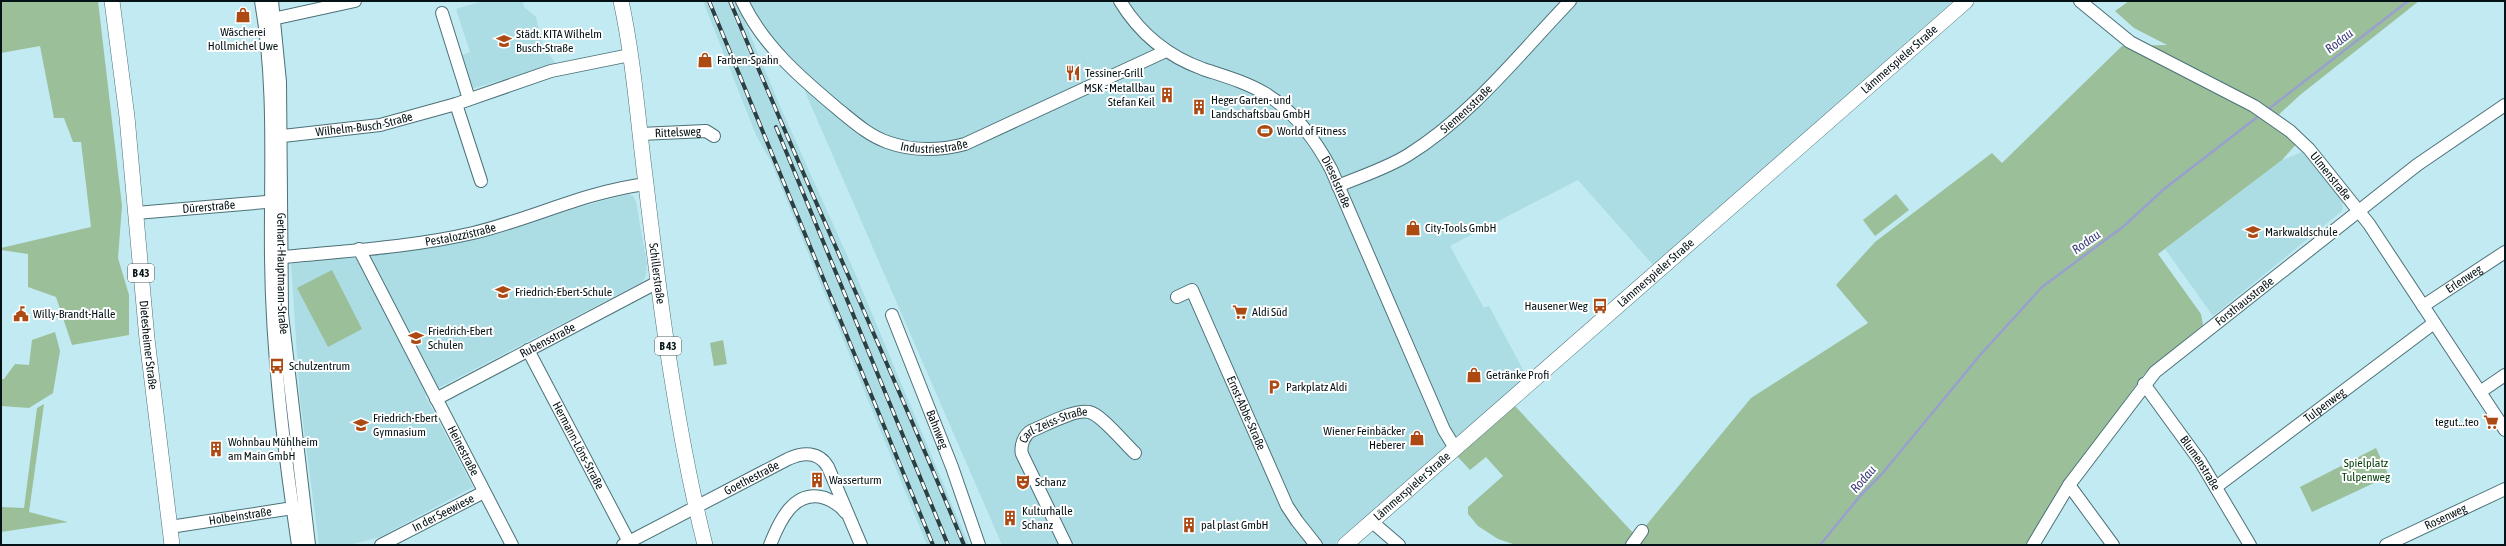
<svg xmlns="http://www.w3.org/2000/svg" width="2506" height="546" font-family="'Asap Condensed',sans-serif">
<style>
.built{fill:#acdde5}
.green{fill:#9abf99}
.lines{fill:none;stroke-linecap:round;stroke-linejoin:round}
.stream{stroke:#99a0cf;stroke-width:2.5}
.minor-casing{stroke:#4c7178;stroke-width:14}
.major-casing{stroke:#4c7178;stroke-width:16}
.minor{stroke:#fff;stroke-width:12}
.major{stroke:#fff;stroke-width:15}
.rail-casing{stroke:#2c3f43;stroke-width:4}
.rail{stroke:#fff;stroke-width:2.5;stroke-dasharray:8;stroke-linecap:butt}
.labels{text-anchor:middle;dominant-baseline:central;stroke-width:4;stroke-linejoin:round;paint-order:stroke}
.shield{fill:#fff;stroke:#505a5c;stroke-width:1}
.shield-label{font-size:11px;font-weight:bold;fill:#051316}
.poi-label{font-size:12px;fill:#051316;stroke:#fff;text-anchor:start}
.street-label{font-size:12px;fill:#051316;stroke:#fff}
.park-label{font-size:12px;fill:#013c08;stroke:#fff}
.water-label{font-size:13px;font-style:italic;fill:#3e427d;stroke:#fff}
</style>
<rect width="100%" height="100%" fill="#c2eaf2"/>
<g class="built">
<polygon points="483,1 523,1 524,7 536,17 543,46 556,64 471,89 462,55 470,52 456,9"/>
<polygon points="703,1 736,1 780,106 855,273 969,545 927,545 771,162 756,135"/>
<polygon points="746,1 1953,1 1653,265 1578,180 1450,246 1484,308 1489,306 1527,377 1334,545 1002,545 790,57 770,37"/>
<polygon points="2302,152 2339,196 2343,204 2342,211 2213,316 2165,249 2282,160"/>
<polygon points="628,194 633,196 636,202 647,264 646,276 642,282 425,395 473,487 380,537 349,545 319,545 300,399 291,264 438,247 480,238 579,207"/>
</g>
<g class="green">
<polygon points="1,1 98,1 122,206 118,258 129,295 129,335 72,345 56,297 28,287 28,254 1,250 1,248 91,227 81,142 73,142 64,118 54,118 40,46 1,53"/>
<polygon points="2129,1 2419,1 2300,95 2274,119 2300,140 2282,160 2158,254 2201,314 2203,325 2145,373 2063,484 2025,545 1630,545 1751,398 1868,323 1836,285 1875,242 1992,153 2002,163 2122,46 2167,45 2134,28 2115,11"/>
<polygon points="1896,194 1909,210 1875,236 1863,220"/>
<polygon points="332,270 362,329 328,347 297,288"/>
<polygon points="55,332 60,351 53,393 29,408 1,406 1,379 4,379 15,364 29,365 32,340"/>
<polygon points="723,340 727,364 714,366 710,343"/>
<polygon points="44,404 29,512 68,522 1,532 1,507 24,508 37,408"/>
<polygon points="1515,406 1635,535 1629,545 1516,545 1498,539 1478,526 1468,514 1468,507 1503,476 1486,457 1470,470 1457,456"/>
<polygon points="2376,448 2389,476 2312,512 2300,487"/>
</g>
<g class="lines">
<g class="stream">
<polyline points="2266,111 2408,1"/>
<polyline points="1820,545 1860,496 1881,475 1981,354 2042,287 2124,226 2164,189 2260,115"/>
</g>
<g class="minor-casing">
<g id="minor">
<path d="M261,1C276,86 270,173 271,258C272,354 284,451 298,545"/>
<path id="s1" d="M272,1L280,82L282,314L309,545"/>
<path id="s2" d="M742,1C763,46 802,79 839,110C854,122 868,135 887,142C912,151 939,151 965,144L1166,51"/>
<path id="s3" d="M1120,1C1140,34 1167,56 1203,69C1224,76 1246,82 1266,94C1295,112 1315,139 1331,169L1444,430L1455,448"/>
<path id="s4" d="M2080,1L2130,42L2254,106L2290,131L2309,149L2369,224L2505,430"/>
<polyline points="442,13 469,99"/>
<polyline points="268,20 355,1"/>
<polyline points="456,104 481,181"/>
<path id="s5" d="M640,134L706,131L714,136"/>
<path id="s6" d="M274,137L380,125L456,104L551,71L630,55"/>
<path id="s7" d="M1338,186C1362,176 1387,168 1408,155C1471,116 1519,54 1570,1"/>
<path id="s8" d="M136,213L278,201"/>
<path id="s9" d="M359,249L512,545"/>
<path id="s10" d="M274,258C340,251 408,248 473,233C532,219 584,192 646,184"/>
<path id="s11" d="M1177,297L1192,290L1287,506L1297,521L1316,545"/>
<path id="s12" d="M2423,306L2505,252"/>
<path id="s13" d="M892,315L952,467L979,545"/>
<path id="s14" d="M528,350L629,542"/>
<path id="s15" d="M2144,384L2200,461L2250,545"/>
<polyline points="2480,392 2505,375"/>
<path id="s16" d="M436,399L658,282"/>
<polyline points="2069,485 2113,545"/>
<path id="s17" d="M2216,487L2434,323"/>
<polyline points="1371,521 1399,545"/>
<path id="s18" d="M170,527L293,508L299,511"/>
<path id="s19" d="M381,545L484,492"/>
<path id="s20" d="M623,545L788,459C803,452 819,451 828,467L861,545"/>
<path d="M770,545C779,522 794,488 825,498C833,501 840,505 845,512"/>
<path id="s21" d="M1066,545L1022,454C1020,446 1024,435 1031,431C1046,425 1074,409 1089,412C1101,414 1125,444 1135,453"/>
<polyline points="1632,545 1642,531"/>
<path id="s22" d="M2033,545L2069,485L2155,372L2417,165L2505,105"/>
<path id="s23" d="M2386,545L2505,489"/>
</g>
</g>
<g class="major-casing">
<g id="major">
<path id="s24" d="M112,1L127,117L147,339L172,545"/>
<path id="s25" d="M621,1C634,61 638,123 646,184C660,303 676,429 705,545"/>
<path id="s26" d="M1345,545L1966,1"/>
</g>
</g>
<use href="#minor" class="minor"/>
<use href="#major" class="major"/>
<g class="rail-casing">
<g id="rail">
<polyline points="709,1 933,545"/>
<path d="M730,1C805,183 889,362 964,545"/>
<polyline points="776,127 948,545"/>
</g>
</g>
<use href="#rail" class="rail"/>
</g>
<defs>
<g id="shop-bare" transform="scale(1.2)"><path d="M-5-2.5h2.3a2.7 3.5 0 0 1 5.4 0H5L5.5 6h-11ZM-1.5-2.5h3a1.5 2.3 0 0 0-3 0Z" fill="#ad4a13" stroke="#fff" stroke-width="2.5" paint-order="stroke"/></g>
<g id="school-bare" transform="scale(1.2)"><path d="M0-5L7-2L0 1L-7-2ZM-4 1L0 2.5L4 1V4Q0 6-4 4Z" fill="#ad4a13" stroke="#fff" stroke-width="2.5" paint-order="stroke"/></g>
<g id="restaurant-bare" transform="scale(1.2)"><path d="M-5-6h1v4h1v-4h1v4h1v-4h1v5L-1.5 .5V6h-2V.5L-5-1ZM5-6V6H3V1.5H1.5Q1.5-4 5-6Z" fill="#ad4a13" stroke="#fff" stroke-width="2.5" paint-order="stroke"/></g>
<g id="building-bare" transform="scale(1.2)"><path d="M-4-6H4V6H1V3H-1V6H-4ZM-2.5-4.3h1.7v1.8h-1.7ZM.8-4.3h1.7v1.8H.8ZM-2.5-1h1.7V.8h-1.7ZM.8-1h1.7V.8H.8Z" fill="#ad4a13" stroke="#fff" stroke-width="2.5" paint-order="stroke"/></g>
<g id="stadium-bare" transform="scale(1.2)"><path d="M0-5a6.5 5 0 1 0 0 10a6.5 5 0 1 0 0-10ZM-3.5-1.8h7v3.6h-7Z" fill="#ad4a13" stroke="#fff" stroke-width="2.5" paint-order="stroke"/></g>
<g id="bus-bare" transform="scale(1.2)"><path d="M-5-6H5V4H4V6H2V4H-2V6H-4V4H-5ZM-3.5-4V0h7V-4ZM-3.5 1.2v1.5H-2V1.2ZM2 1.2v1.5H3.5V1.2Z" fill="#ad4a13" stroke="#fff" stroke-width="2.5" paint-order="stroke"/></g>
<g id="supermarket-bare" transform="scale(1.2)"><path d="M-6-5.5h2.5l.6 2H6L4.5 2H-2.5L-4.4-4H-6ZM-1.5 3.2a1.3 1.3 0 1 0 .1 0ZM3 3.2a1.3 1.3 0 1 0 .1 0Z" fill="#ad4a13" stroke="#fff" stroke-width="2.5" paint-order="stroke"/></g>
<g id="civic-bare" transform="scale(1.2)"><path d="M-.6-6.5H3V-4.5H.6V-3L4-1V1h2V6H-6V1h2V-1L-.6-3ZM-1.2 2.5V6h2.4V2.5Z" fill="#ad4a13" stroke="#fff" stroke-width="2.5" paint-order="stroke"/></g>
<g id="parking-bare" transform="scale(1.2)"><path d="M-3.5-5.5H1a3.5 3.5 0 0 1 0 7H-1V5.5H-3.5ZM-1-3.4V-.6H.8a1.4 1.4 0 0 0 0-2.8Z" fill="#ad4a13" stroke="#fff" stroke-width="2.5" paint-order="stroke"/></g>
<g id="theatre-bare" transform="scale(1.2)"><path d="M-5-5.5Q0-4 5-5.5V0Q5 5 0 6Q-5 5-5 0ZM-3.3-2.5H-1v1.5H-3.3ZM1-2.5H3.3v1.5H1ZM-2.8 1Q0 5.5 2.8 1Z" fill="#ad4a13" stroke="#fff" stroke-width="2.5" paint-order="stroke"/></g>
</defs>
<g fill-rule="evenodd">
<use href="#shop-bare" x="243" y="15"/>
<use href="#school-bare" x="504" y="41"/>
<use href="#shop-bare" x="705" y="60"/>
<use href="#restaurant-bare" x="1073" y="73"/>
<use href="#building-bare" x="1167" y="95"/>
<use href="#building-bare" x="1199" y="107"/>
<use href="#stadium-bare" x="1265" y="131"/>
<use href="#shop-bare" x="1413" y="228"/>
<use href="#school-bare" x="2253" y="232"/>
<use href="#school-bare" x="503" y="292"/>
<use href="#bus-bare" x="1600" y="306"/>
<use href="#supermarket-bare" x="1240" y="312"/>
<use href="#civic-bare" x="21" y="314"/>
<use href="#school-bare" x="416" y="338"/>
<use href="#bus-bare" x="277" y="366"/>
<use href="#shop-bare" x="1474" y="375"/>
<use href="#parking-bare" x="1274" y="387"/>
<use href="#supermarket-bare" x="2491" y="422"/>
<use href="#school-bare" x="361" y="425"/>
<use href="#shop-bare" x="1417" y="438"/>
<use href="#building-bare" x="216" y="449"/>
<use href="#building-bare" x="817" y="480"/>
<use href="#theatre-bare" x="1023" y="482"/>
<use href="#building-bare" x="1010" y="518"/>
<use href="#building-bare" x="1189" y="525"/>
</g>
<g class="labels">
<g class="shield">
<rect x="128" y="264" width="26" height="18" rx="3"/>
<rect x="655" y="337" width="26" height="18" rx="3"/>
</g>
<g class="shield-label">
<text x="141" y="273">B 43</text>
<text x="668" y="346">B 43</text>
</g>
<g class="poi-label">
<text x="243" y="32" text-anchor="middle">Wäscherei<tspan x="243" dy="14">Hollmichel Uwe</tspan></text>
<text x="516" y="34">Städt. KITA Wilhelm<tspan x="516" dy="14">Busch-Straße</tspan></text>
<text x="717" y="60">Farben-Spahn</text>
<text x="1085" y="73">Tessiner-Grill</text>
<text x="1155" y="88" text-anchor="end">MSK - Metallbau<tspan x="1155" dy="14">Stefan Keil</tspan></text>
<text x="1211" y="100">Heger Garten- und<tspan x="1211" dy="14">Landschaftsbau GmbH</tspan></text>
<text x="1277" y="131">World of Fitness</text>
<text x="1425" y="228">City-Tools GmbH</text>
<text x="2265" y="232">Markwaldschule</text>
<text x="515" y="292">Friedrich-Ebert-Schule</text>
<text x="1588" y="306" text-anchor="end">Hausener Weg</text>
<text x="1252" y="312">Aldi Süd</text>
<text x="33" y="314">Willy-Brandt-Halle</text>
<text x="428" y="331">Friedrich-Ebert<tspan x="428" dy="14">Schulen</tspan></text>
<text x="289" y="366">Schulzentrum</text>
<text x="1486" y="375">Getränke Profi</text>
<text x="1286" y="387">Parkplatz Aldi</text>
<text x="373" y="418">Friedrich-Ebert<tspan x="373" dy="14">Gymnasium</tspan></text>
<text x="2479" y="422" text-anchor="end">tegut...teo</text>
<text x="1405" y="431" text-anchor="end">Wiener Feinbäcker<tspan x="1405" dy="14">Heberer</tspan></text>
<text x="228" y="442">Wohnbau Mühlheim<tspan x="228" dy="14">am Main GmbH</tspan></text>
<text x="829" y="480">Wasserturm</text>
<text x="1035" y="482">Schanz</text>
<text x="1022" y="511">Kulturhalle<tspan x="1022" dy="14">Schanz</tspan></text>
<text x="1201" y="525">pal plast GmbH</text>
</g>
<g class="street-label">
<text stroke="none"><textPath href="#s26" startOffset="737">Lämmerspieler Straße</textPath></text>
<text stroke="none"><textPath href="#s7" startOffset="151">Siemensstraße</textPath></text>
<text stroke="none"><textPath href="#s6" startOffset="91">Wilhelm-Busch-Straße</textPath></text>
<text stroke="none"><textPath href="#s5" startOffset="38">Rittelsweg</textPath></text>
<text stroke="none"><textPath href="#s2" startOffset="253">Industriestraße</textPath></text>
<text stroke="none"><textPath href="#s4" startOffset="309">Ulmenstraße</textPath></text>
<text stroke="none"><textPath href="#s3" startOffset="292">Dieselstraße</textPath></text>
<text stroke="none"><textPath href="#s8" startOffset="73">Dürerstraße</textPath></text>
<text stroke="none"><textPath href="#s10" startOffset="188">Pestalozzistraße</textPath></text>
<text stroke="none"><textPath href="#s1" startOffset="273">Gerhart-Hauptmann-Straße</textPath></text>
<text stroke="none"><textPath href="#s26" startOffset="413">Lämmerspieler Straße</textPath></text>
<text stroke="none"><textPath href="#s25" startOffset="275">Schillerstraße</textPath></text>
<text stroke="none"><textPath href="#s12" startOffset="49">Erlenweg</textPath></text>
<text stroke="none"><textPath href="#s22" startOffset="326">Forsthausstraße</textPath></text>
<text stroke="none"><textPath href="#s16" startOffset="126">Rubensstraße</textPath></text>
<text stroke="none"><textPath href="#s24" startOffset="346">Dietesheimer Straße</textPath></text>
<text stroke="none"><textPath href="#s17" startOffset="136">Tulpenweg</textPath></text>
<text stroke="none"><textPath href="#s11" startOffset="151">Ernst-Abbe-Straße</textPath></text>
<text stroke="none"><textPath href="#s13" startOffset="123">Bahnweg</textPath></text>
<text stroke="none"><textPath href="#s21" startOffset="150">Carl-Zeiss-Straße</textPath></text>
<text stroke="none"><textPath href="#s14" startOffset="108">Hermann-Löns-Straße</textPath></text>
<text stroke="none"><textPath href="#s9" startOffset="227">Heinestraße</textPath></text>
<text stroke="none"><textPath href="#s15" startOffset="97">Blumenstraße</textPath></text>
<text stroke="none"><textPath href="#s20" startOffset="145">Goethestraße</textPath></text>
<text stroke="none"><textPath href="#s26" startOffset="89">Lämmerspieler Straße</textPath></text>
<text stroke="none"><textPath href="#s19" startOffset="70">In der Seewiese</textPath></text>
<text stroke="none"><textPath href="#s18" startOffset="71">Holbeinstraße</textPath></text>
<text stroke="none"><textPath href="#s23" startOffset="66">Rosenweg</textPath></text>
</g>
<g class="park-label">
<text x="2366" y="463">Spielplatz<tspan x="2366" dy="14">Tulpenweg</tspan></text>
</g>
<g class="water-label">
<text transform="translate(2339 41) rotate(-38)">Rodau</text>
<text transform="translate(2086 242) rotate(-36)">Rodau</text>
<text transform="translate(1863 479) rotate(-49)">Rodau</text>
</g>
</g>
<rect width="2506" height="546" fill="none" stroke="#051316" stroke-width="4"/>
</svg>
